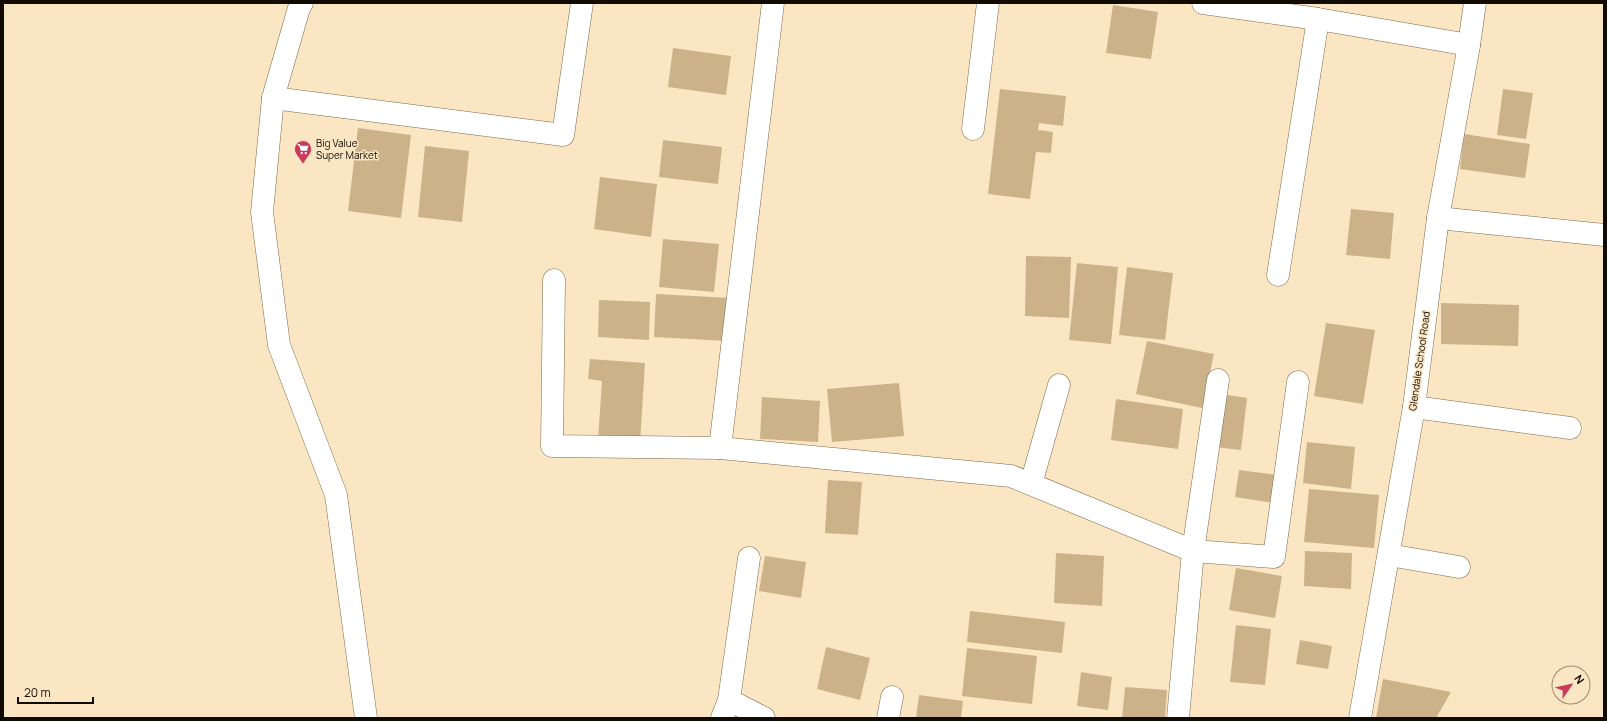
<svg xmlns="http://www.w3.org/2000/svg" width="1607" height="721" font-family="Manrope,sans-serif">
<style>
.building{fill:#cbb289}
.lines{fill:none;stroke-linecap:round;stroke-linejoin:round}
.minor-casing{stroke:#7c6a4b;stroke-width:23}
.minor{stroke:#fff;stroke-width:22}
.labels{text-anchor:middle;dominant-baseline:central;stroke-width:3;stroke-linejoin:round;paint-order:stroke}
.poi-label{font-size:10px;fill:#110b02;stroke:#fbe6c4;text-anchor:start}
.street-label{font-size:10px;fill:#110b02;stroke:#fbe6c4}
</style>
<rect width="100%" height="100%" fill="#fbe6c4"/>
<g class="building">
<polygon points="1113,5 1158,12 1151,59 1106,53"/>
<polygon points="673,48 731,56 726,95 668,87"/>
<polygon points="1000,89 1066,96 1063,126 1039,123 1038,130 1053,132 1051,153 1036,152 1030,199 988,194"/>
<polygon points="1503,89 1533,93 1526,139 1497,135"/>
<polygon points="358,128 411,135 401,218 348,211"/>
<polygon points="1464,134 1530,144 1525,178 1460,169"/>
<polygon points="663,140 722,147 718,184 659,177"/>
<polygon points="425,146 469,151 462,222 418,217"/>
<polygon points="600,177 657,184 651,237 594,229"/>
<polygon points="1351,209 1394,213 1390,259 1346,255"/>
<polygon points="663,239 719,244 714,292 659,287"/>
<polygon points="1026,256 1071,257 1069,318 1025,316"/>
<polygon points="1077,263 1118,267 1111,344 1069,340"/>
<polygon points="1127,267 1173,273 1165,340 1119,335"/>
<polygon points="656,294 730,298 727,341 654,337"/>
<polygon points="599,300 650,302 649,340 598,337"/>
<polygon points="1441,303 1519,305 1518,346 1441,344"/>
<polygon points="1326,323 1375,330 1363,404 1314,396"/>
<polygon points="1147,341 1214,354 1202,408 1136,394"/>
<polygon points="590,359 645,363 640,443 598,440 602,381 588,379"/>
<polygon points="899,383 904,436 832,442 827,389"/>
<polygon points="1221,394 1247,398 1241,450 1215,447"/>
<polygon points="762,397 820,401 818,442 760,439"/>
<polygon points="1116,399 1183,409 1178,449 1111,440"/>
<polygon points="1307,442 1355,447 1351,489 1303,483"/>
<polygon points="1239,470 1285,476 1281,504 1235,497"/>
<polygon points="828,480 862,482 858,535 825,533"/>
<polygon points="1309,489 1379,495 1374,548 1304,542"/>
<polygon points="1305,551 1352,553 1351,589 1304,586"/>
<polygon points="1056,553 1104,556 1102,606 1054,603"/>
<polygon points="765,556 806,562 801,598 759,591"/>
<polygon points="1236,568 1282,576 1275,618 1229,610"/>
<polygon points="970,611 1065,622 1062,653 967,642"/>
<polygon points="1236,625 1271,629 1265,685 1230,682"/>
<polygon points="1300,640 1332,646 1328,669 1296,664"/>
<polygon points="826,647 870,658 860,700 817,689"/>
<polygon points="967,648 1037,656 1032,704 962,696"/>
<polygon points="1081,672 1112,677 1108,710 1077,706"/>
<polygon points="1383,679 1451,692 1436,718 1376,718"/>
<polygon points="1125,687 1167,690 1165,718 1122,718"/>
<polygon points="919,695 963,701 961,718 916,718"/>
</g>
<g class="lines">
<g class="minor-casing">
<g id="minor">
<polyline points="302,3 299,8 273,98 262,212 279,345 336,495 366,718"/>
<polyline points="1203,3 1318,19 1469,45"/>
<polyline points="273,98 563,135 582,3"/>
<polyline points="973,129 988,3"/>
<polyline points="1438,218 1604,235"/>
<polyline points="1278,275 1318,19"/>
<polyline points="554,280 552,446 720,448 1011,476 1193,551 1274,557 1298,382"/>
<polyline points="1414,407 1570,428"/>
<polyline points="720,448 773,3"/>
<polyline points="1031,484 1059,385"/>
<polyline points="1389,555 1459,567"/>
<polyline points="729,700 764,718"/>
<polyline points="722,718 729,700 749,558"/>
<polyline points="888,718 892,697"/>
<polyline points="1178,718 1193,551 1218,380"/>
<polyline points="1360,718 1414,407 1438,218 1469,45 1475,3"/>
</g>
</g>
<use href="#minor" class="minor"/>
</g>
<defs>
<g id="supermarket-pin" transform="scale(0.9)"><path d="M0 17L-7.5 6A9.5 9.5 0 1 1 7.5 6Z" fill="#c8395c" stroke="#fbe6c4"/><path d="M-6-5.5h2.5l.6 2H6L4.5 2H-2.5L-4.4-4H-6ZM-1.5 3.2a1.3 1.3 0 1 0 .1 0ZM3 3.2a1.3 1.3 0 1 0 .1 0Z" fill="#fff"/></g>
</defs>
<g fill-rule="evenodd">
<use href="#supermarket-pin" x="303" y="149"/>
</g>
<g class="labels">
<g class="poi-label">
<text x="316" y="143">Big Value<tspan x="316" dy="12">Super Market</tspan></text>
</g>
<g class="street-label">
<text transform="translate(1419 361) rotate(-82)">Glendale School Road</text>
</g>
</g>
<rect width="1607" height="721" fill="none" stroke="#110b02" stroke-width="8"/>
<g transform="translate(1571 685) rotate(56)"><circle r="19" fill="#fbe6c4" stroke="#9d8e76"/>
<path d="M0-3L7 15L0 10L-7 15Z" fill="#c8395c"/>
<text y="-6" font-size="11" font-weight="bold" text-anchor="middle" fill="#110b02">N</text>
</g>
<path d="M18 697v6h75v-6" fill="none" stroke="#110b02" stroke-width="2"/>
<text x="24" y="697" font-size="12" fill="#110b02" stroke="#fbe6c4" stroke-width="3" paint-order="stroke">20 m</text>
</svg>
